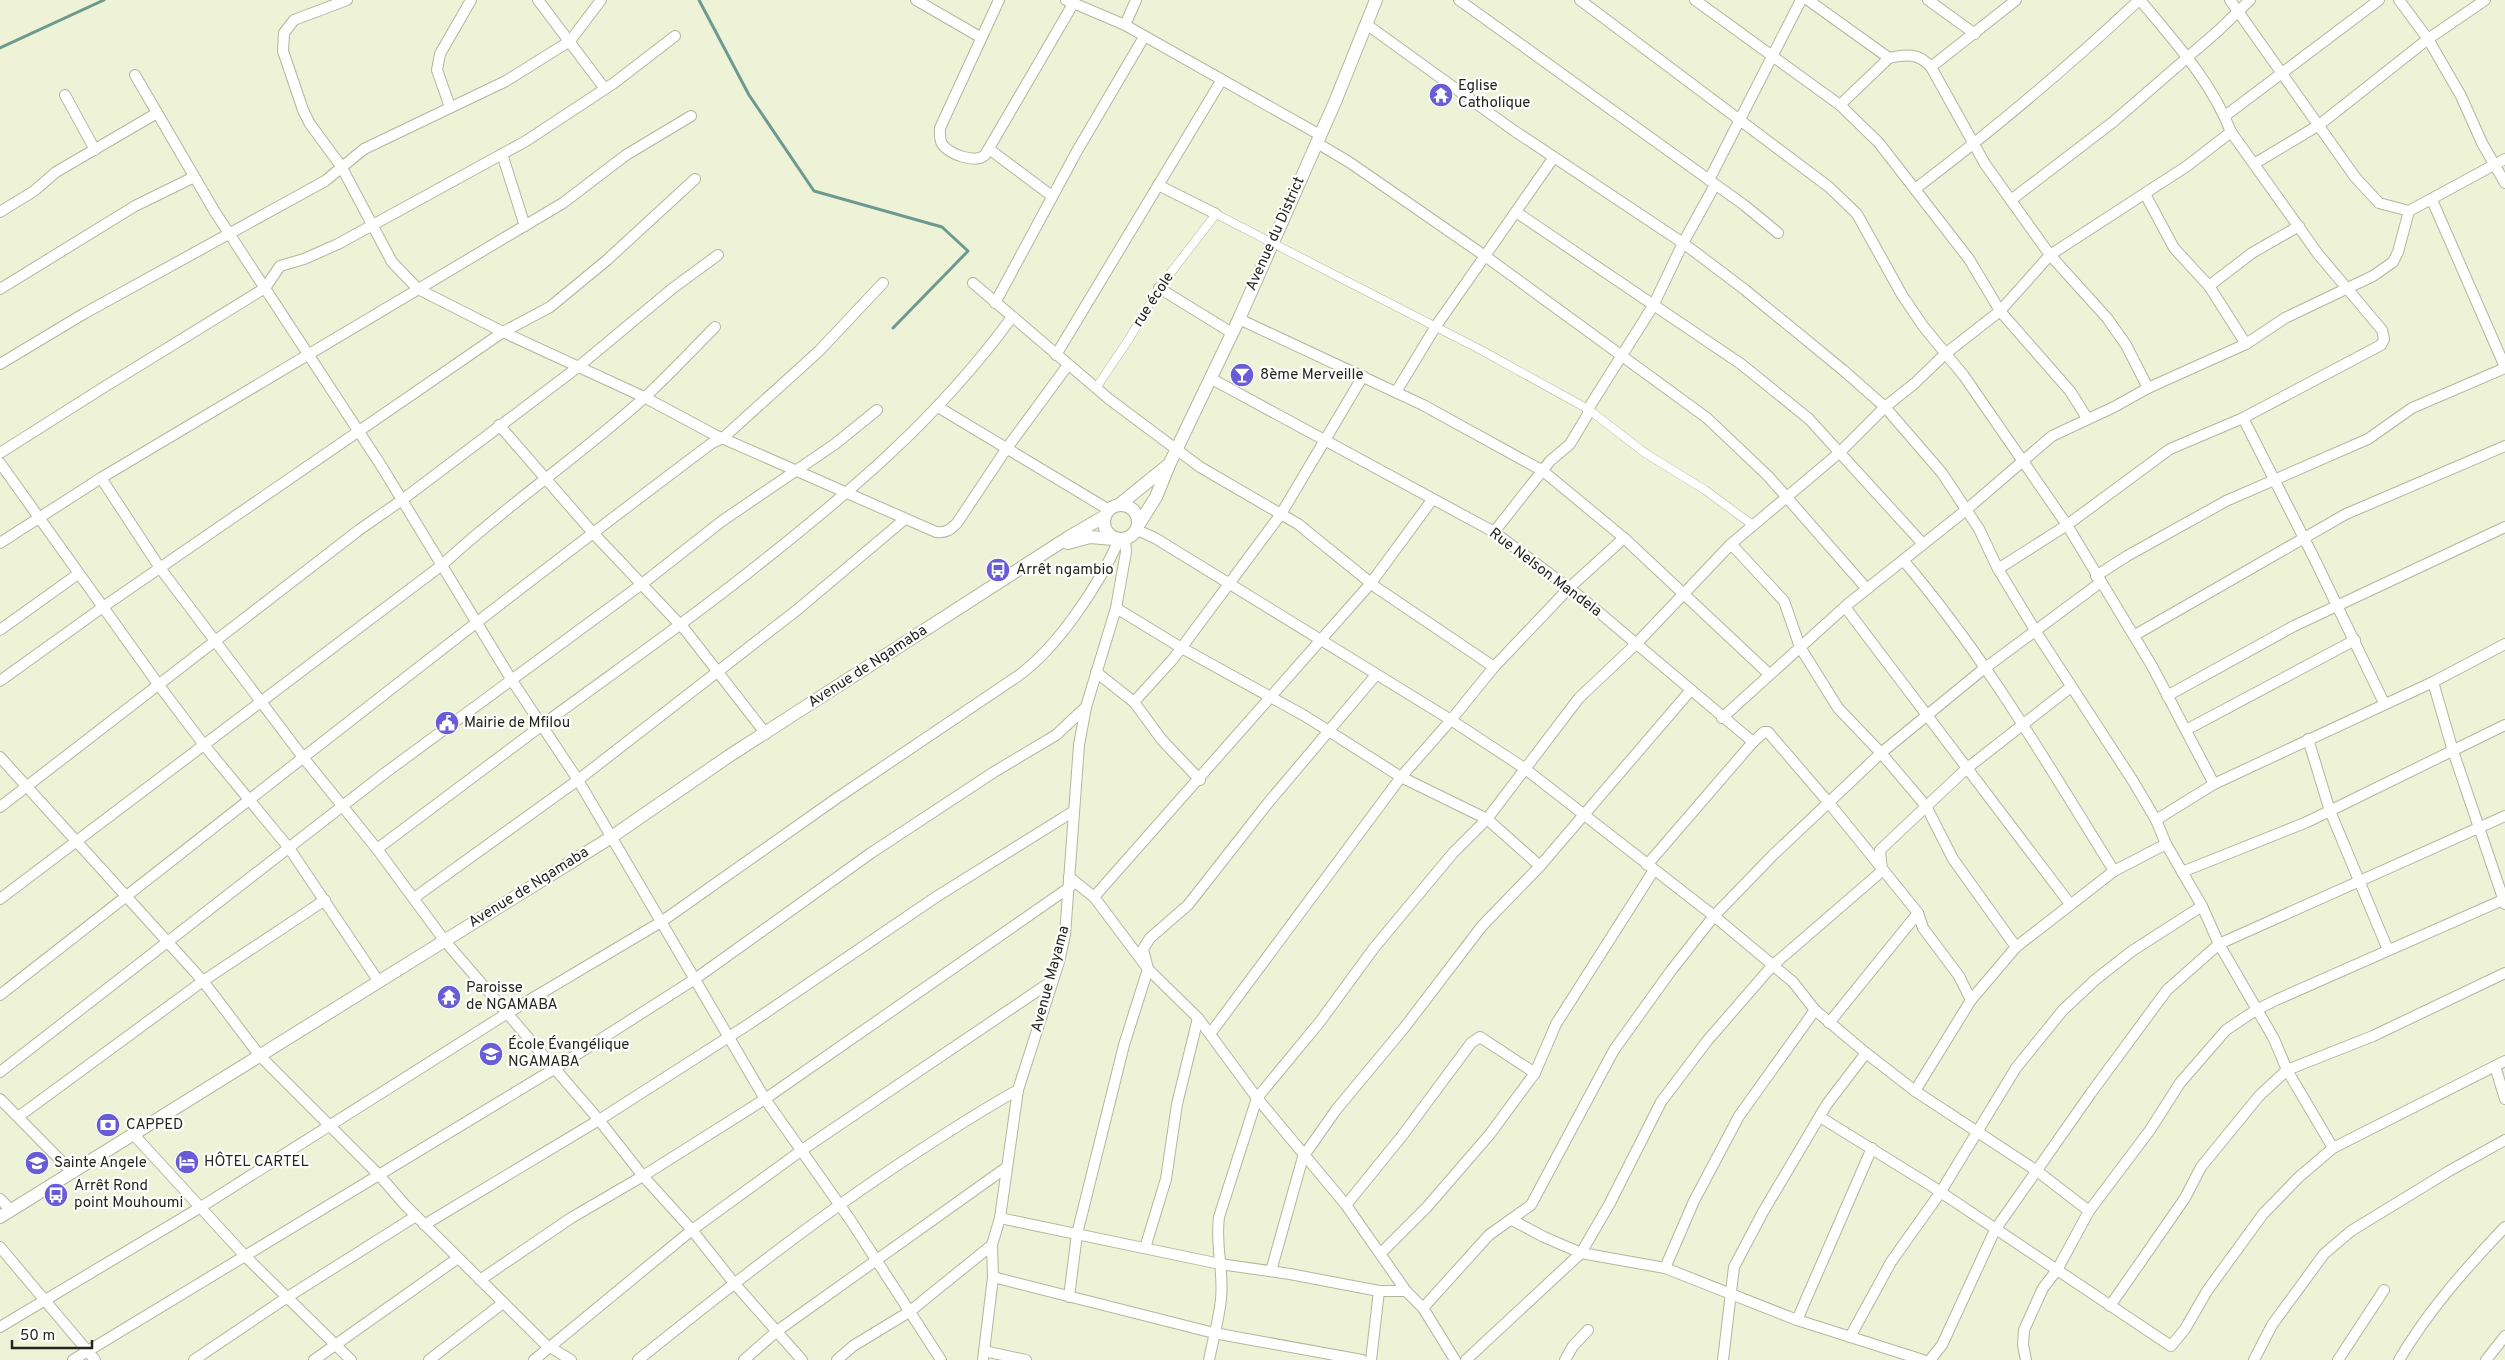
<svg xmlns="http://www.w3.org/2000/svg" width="2505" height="1360" font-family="Overpass,sans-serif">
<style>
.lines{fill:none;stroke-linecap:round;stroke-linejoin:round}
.stream{stroke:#6d9a90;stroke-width:3}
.pedestrian-casing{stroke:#b1b79d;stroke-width:9}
.minor-casing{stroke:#b1b79d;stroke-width:12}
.tertiary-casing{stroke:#b1b79d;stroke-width:14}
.pedestrian{stroke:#fff;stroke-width:8}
.minor{stroke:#fff;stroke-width:10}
.tertiary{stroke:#fff;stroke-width:12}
.labels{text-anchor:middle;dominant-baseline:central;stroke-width:4.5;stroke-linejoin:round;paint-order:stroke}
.poi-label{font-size:15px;fill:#24261c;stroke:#fff;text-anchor:start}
.street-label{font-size:15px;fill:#24261c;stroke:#fff}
</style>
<rect width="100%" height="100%" fill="#eef3d8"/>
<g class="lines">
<g class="stream">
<polyline points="699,0 749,95 814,191 942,227 968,251 893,328"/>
<polyline points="0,48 104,0"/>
</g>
<g class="pedestrian-casing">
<polyline id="pedestrian" points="1096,388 1129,339 1159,288 1216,214 1479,349 1588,409 1645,453 1705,490 1754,526"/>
</g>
<g class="minor-casing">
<g id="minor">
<path d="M347,0L294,20L284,33L283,51L303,110L310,124L341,166L392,262L418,289L503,332L644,397L715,435L936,532C946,533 950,530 957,523L1007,448L1068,365"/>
<polyline points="538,0 605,89"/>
<polyline points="916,0 980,37"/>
<path d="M999,0L940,128C940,133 939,138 942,144C949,154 975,164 985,155L1073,4"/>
<polyline points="1066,0 1125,25 1320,135"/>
<polyline points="1459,0 1744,205 1778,233"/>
<polyline points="1580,0 1829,187 1857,214 1902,295 1923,326 1964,376 2067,525 2152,666 2214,784"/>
<polyline points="1695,0 1840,105 1879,143 1969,259 2000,311 2070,391 2087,418"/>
<path d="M1808,0L1889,58C1906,54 1919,53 1931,67L1985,164L2050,255L2107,318L2126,345L2148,388"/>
<polyline points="1928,0 1975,34"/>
<polyline points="2230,0 2355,177 2379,203 2409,211 2505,159"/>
<polyline points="2399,0 2428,39 2461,96 2482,143 2505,183"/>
<polyline points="1366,24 1513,130 1683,243 1744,289 1843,370 1885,407 1942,473 1979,529 1998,569 2038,635 2133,781 2156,820 2166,844 2202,906 2219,944 2274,1039 2287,1070 2333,1148"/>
<polyline points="1125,25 1136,0"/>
<polyline points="1931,67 2016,0"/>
<polyline points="135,75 215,212 382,467 511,679 578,780 765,1099 851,1221 941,1360"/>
<polyline points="65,95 95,150"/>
<polyline points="1840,105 1889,58"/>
<polyline points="450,107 437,70 440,54 471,0"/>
<polyline points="2225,116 2379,0"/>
<polyline points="1317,143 1349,162 1485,256 1707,418 1768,476 1867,589"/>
<polyline points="989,149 1052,196"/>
<polyline points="502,154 525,226"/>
<polyline points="2254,164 2319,125 2428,39 2485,0"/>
<polyline points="1709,180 1801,0"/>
<polyline points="1158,185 1216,214"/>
<path d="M1915,189C1993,130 2068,67 2139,0"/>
<polyline points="2145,194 2174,248 2209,286 2246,344"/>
<polyline points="2011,200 2113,122 2219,30 2250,0"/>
<polyline points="2432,200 2505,367"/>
<polyline points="0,212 34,191 56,172 157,113"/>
<polyline points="1516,212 1741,364 1809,419 1923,544"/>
<polyline points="973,283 1109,399 1200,467 1298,524 1377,588 1494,667"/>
<polyline points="2209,286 2252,253 2299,226"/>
<polyline points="1159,288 1232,333"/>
<polyline points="0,289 135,206 194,177"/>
<polyline points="995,303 1077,151 1144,37"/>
<polyline points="1239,319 1423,405 1543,471 1624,538 1769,674"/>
<polyline points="1056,355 1221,81"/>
<polyline points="0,364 85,313 325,181 364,149 506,81 570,41 601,0"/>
<polyline points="1210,378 1494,532 1582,598 1753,742"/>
<polyline points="1396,392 1436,326 1554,157"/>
<polyline points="938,407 1109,510"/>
<polyline points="2243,418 2315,560 2384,703"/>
<polyline points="499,425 593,533 686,631 766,734"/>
<polyline points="0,453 101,389 265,288 280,266 304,259 338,244 526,141 614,83 675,36"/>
<polyline points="0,463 158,684 204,745 289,848 379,982"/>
<polyline points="101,478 160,568 302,756 377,849 444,940 599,1120 643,1176 692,1230 734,1283 802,1360"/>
<polyline points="1137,530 1155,538 1451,720 1524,768 1714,916 1793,982 1815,1010 1866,1053 1915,1091 2037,1171 2089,1211"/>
<polyline points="1494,532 1550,461 1570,444 1588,414 1588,409 1653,306 1683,243 1715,185"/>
<polyline points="0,543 101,478 563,203 626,155 691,116"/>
<polyline points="1731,544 1784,601 1800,647 1838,708 1881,753 1926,806 1953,859 2016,947"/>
<path d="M1903,560C1985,656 2048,765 2114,871"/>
<path d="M1998,569L2067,525L2170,449L2243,418L2381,345L2384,339L2382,330L2318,254L2231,132C2212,82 2174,41 2140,0"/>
<polyline points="2096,576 2127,556 2226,501 2368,439 2412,408 2505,368"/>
<polyline points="1845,607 2070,904"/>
<polyline points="1116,608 1180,647 1305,716 1401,777 1487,819 1540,866"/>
<polyline points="0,630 78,574"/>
<polyline points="2135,635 2346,514 2505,446"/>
<polyline points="1096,672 1134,702 1162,740 1200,780"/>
<polyline points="0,681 103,607 503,332 550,307 607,260 695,179"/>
<polyline points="2433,682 2453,751 2505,904"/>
<polyline points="2167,696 2294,626 2505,527"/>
<polyline points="1134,702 1173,659 1281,514 1363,376"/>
<polyline points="1722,718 1848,604 1966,510 2052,436 2114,407 2148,388 2246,344 2285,318 2373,276 2393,262 2398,252 2409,211"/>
<polyline points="2186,730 2355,640"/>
<polyline points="2308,739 2330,811 2388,950"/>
<polyline points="0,757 203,981 260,1056 379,1175 405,1205 549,1348"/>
<polyline points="0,807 359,530 402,500 578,367 673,288 718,255"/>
<polyline points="2156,820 2214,784 2433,682 2505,644"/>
<path d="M377,849C432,808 486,767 541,726C610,675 681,626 749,572C848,494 937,420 1012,317"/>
<polyline points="1647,865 1753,742 1764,732 1768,732 1829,803 1918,913 1923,928 1959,976 1971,1000"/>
<polyline points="2182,872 2307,822 2505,725"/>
<polyline points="1069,877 1094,897 1148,969 1198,1018 1257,1098 1346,1205 1406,1291 1423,1308 1455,1360"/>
<polyline points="1094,897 1371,583 1432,500"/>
<polyline points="414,898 578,780 797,610 905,519"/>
<path d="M0,899L442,565C506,505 580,456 645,397C669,375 692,350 715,327"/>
<path d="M0,995C237,810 472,623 712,443L723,438L819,351L883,283"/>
<polyline points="1829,1023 1918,913"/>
<polyline points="1210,1034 1401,777 1451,720 1494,667 1569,588 1624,538"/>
<polyline points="2495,1066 2505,1099"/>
<polyline points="0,1072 385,773 642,584 722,521 835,444 877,410"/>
<polyline points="1915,1091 1971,1000 2016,947 2114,871 2166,844"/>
<polyline points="0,1099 73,1173"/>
<polyline points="18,1117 203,981 325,900"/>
<polyline points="1820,1117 1930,1185 2171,1346 2185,1329 2207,1291 2263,1214 2299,1177 2333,1148 2505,1061"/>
<polyline points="134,1135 245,1256 351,1360"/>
<polyline points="0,1199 11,1210"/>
<polyline points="1346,1205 1402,1136 1471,1043 1480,1037 1535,1073"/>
<polyline points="1000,1218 1220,1264 1290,1274 1379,1291 1406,1291"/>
<polyline points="1512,1220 1544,1237 1581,1253 1665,1268 1797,1320 1923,1360"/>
<polyline points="424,1225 599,1120 749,1024 936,897 1074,811"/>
<polyline points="0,1247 95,1360"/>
<polyline points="1145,1248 1166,1179 1177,1104 1198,1018"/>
<polyline points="1381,1253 1427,1207 1490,1134 1535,1073 1556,1024 1654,870"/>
<polyline points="1665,1268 1694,1201 1739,1116 1815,1010"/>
<polyline points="1271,1271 1303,1157 1336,1110 1404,1028 1482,926 1540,866 1690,691"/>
<polyline points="993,1277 1214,1333 1362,1360"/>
<polyline points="480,1280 571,1218 643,1176 765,1099 1070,887"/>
<polyline points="1069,1297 1077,1234 1124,1045 1148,969 1143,949 1150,938 1188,905 1268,803 1376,675"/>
<polyline points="2110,1306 2185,1198 2201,1167 2259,1096 2287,1070 2373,1036 2505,973"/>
<polyline points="1423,1308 1489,1235 1531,1205 1614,1050 1670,972 1714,916 1773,855 1881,753 1981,671 2101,582"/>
<polyline points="1797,1320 1872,1148"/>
<path d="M0,1327L201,1207L506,1014L661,922L837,798L1018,676C1058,647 1099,585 1119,540"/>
<polyline points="1850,1337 1891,1262 1940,1193 2016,1068 2063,1010 2095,980 2132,951 2202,906"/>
<polyline points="550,1347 571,1360"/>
<polyline points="984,1351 1026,1360"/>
<polyline points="73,1360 554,1069 695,979 871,853 994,772 1056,735 1086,707"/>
<polyline points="194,1360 286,1298 416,1216"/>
<polyline points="314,1360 458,1258"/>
<polyline points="429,1360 503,1303"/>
<polyline points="534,1360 692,1230 802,1150 1052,981"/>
<path d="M638,1360C724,1291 810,1223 902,1162C940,1137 978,1112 1018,1090"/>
<polyline points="744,1360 777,1331 1007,1167"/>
<polyline points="837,1360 853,1346 909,1312 992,1245"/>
<polyline points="983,1360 993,1277 992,1245 1000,1218 1018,1090 1059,962 1065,935 1079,745 1086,707 1116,608 1126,552 1125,539"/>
<path d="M1209,1360C1213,1340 1219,1319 1221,1299C1224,1271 1215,1245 1219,1217L1257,1098L1319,1023L1374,948L1453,853L1487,819L1579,698L1636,644L1731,544L1839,453L1885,407L1915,383L1945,354L2000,311L2050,255L2187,166L2231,132"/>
<polyline points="1371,1360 1379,1291"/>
<polyline points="1466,1360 1581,1253 1610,1203 1661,1102 1707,1041 1772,966 1882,871 1880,850 1966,769 2071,687"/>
<polyline points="1565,1360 1573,1346 1588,1330"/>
<polyline points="1723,1360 1734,1267 1763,1212 1827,1104 1866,1053"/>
<polyline points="1930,1360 1942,1345 1995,1230 2091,1093 2167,990 2219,944 2505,816"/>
<polyline points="2026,1360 2023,1345 2024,1330 2043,1288 2057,1270 2089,1211 2150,1130 2180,1083 2226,1030 2256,1010 2276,1000 2505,899"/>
<polyline points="2254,1360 2272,1325 2324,1254 2351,1231 2449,1171 2505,1140"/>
<polyline points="2338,1360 2384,1290"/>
<path d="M2399,1360C2428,1311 2465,1269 2505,1227"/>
<polyline points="2486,1360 2505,1336"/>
</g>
</g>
<g class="tertiary-casing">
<g id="tertiary">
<circle cx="1121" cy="522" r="17"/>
<polyline points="1119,505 1167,466"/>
<polyline points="1139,524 1156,497 1169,465 1239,319 1335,102 1376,0"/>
<polyline points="1068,543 1090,537 1114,539"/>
<polyline points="0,1217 610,838 729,756 1069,537 1105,516"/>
</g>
</g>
<use href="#pedestrian" class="pedestrian"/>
<use href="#minor" class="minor"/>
<use href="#tertiary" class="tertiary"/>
</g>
<defs>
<g id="temple-disc" transform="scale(1.25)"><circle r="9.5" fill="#685dd6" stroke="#fff"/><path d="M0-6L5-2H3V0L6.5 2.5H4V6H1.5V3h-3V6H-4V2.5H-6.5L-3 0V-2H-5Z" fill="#fff"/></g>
<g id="bar-disc" transform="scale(1.25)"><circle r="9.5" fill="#685dd6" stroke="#fff"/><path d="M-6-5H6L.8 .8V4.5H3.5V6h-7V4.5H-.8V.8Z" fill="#fff"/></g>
<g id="bus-disc" transform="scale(1.25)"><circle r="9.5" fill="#685dd6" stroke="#fff"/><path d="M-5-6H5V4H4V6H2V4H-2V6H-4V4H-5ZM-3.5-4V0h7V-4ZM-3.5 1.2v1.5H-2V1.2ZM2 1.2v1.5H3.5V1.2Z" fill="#fff"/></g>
<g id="civic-disc" transform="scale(1.25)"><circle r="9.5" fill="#685dd6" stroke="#fff"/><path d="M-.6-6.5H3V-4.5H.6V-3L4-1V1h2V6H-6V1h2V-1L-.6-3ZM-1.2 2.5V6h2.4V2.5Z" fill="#fff"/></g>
<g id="school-disc" transform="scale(1.25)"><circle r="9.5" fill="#685dd6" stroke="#fff"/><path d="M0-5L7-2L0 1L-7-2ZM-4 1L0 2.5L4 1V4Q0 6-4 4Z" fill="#fff"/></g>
<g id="bank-disc" transform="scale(1.25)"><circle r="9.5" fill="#685dd6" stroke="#fff"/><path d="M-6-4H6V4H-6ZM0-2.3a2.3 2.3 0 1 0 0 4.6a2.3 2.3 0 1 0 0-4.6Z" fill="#fff"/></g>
<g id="hotel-disc" transform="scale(1.25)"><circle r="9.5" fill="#685dd6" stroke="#fff"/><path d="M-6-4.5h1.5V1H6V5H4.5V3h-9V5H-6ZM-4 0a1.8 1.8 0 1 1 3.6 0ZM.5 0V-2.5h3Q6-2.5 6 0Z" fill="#fff"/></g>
</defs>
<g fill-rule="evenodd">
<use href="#temple-disc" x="1441" y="95"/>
<use href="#bar-disc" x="1242" y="375"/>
<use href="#bus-disc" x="998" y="570"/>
<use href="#civic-disc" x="447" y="723"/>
<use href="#temple-disc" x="449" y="997"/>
<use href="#school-disc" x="491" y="1054"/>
<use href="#bank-disc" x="108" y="1125"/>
<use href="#hotel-disc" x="187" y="1162"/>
<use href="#school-disc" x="37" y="1163"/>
<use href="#bus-disc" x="56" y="1195"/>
</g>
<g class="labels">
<g class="poi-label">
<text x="1458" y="86">Eglise<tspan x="1458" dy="17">Catholique</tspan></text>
<text x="1260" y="375">8ème Merveille</text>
<text x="1016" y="570">Arrêt ngambio</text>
<text x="464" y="723">Mairie de Mfilou</text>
<text x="466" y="988">Paroisse<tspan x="466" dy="17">de NGAMABA</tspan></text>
<text x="508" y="1045">École Évangélique<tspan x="508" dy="17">NGAMABA</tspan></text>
<text x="126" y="1125">CAPPED</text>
<text x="204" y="1162">HÔTEL CARTEL</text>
<text x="54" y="1163">Sainte Angele</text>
<text x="74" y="1186">Arrêt Rond<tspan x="74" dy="17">point Mouhoumi</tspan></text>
</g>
<g class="street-label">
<text transform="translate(1276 234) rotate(-66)">Avenue du District</text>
<text transform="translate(1154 300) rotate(-57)">rue école</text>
<text transform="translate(1545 573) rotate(37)">Rue Nelson Mandela</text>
<text transform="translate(868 667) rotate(-33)">Avenue de Ngamaba</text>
<text transform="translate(529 888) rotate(-32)">Avenue de Ngamaba</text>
<text transform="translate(1051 979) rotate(-75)">Avenue Mayama</text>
</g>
</g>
<path d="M12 1340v8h80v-8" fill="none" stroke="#24261c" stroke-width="2.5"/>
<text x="20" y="1340" font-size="15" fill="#24261c" stroke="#ffffff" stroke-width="4" paint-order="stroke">50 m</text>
</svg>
